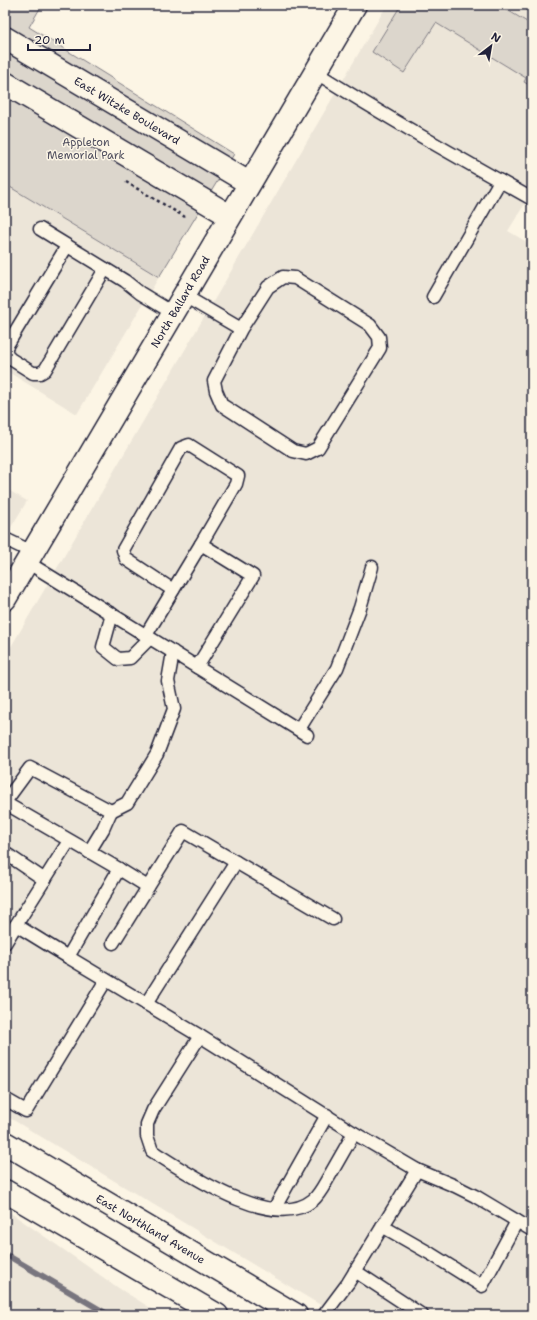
<svg xmlns="http://www.w3.org/2000/svg" width="537" height="1320" font-family="'Shantell Sans',sans-serif">
<style>
.built{fill:#ece5d8}
.green{fill:#dcd6cc;stroke:#7f7c84}
.lines{fill:none;stroke-linecap:round;stroke-linejoin:round}
.stream{stroke:#78757e;stroke-width:6}
.service-casing{stroke:#22223b;stroke-width:15}
.minor-casing{stroke:#22223b;stroke-width:25}
.secondary-casing{stroke:#22223b;stroke-width:25}
.path{stroke:#22223b;stroke-width:2.5;stroke-dasharray:3 3;stroke-linecap:butt}
.service{stroke:#fcf5e5;stroke-width:12}
.minor{stroke:#fcf5e5;stroke-width:22}
.secondary{stroke:#fcf5e5;stroke-width:22}
.labels{text-anchor:middle;dominant-baseline:central;stroke-width:3;stroke-linejoin:round;paint-order:stroke}
.street-label{font-size:11px;fill:#22223b;stroke:#fcf5e5}
.park-label{font-size:11px;fill:#504f5f;stroke:#fcf5e5}
</style>
<rect width="100%" height="100%" fill="#fcf5e5"/>
<filter id="ink" filterUnits="userSpaceOnUse"><feTurbulence type="fractalNoise" baseFrequency=".025" numOctaves="2"/><feDisplacementMap in="SourceGraphic" scale="8" xChannelSelector="R" yChannelSelector="G"/><feConvolveMatrix kernelMatrix="1 2 1 2 8 2 1 2 1" color-interpolation-filters="sRGB"/></filter>
<g filter="url(#ink)">
<g class="built">
<polygon points="387,5 532,5 532,192 508,231 532,245 532,1315 337,1315 5,1115 5,657"/>
<polygon points="5,184 159,277 77,414 5,370"/>
<polygon points="5,488 27,501 5,537"/>
<polygon points="5,1209 120,1289 162,1315 5,1315"/>
</g>
<g class="green">
<polygon points="5,5 42,5 29,27 234,154 159,277 5,184"/>
<polygon points="401,5 499,5 532,25 531,86 524,82 526,78 436,23 404,73 372,52"/>
</g>
<g class="lines">
<polyline class="stream" points="5,1254 109,1315"/>
<g class="service-casing">
<g id="service">
<path d="M315,72C386,117 459,158 532,199"/>
<polyline points="40,229 125,281 140,293 173,313"/>
<polyline points="67,246 6,347 6,352 9,358 33,373 40,373 45,370 105,269"/>
<polyline points="183,295 241,329 268,287 283,277 295,278 370,325 379,337 380,348 318,448 306,454 293,451 222,405 216,391 214,381 241,329"/>
<polyline points="433,297 500,181"/>
<polyline points="5,539 32,552"/>
<polyline points="27,562 307,735"/>
<polyline points="173,590 126,559 123,550 181,448 189,445 238,476 236,484 201,544"/>
<polyline points="112,614 103,647 118,659 130,658 150,638"/>
<polyline points="146,635 201,544 253,576 197,667"/>
<polyline points="299,729 337,668 360,608 372,567"/>
<polyline points="5,802 30,768 111,811 103,829 89,852"/>
<polyline points="5,803 119,869 68,957 200,1036 354,1133 417,1170 455,1186 475,1196 532,1230"/>
<polyline points="111,811 127,803 157,754 174,709 168,681 173,652"/>
<polyline points="5,853 45,880"/>
<polyline points="119,869 148,887 183,831 333,919"/>
<polyline points="5,943 16,925"/>
<polyline points="113,943 148,887"/>
<polyline points="68,957 16,925 69,841"/>
<polyline points="146,1004 236,862"/>
<path d="M200,1036L153,1110L147,1124V1136L152,1151C187,1173 273,1233 313,1200C320,1194 325,1183 330,1175C338,1161 346,1147 354,1133"/>
<polyline points="5,1099 26,1111 106,980"/>
<polyline points="274,1209 327,1115"/>
<polyline points="382,1226 431,1254 482,1286 517,1221"/>
<polyline points="355,1271 422,1315"/>
<polyline points="324,1315 348,1283 417,1170"/>
</g>
</g>
<g class="minor-casing">
<g id="minor">
<path id="s1" d="M5,38L249,183"/>
<polyline points="5,83 230,216"/>
</g>
</g>
<g class="secondary-casing">
<g id="secondary">
<path id="s2" d="M5,599L355,5"/>
<path id="s3" d="M5,1143L296,1315"/>
<polyline points="5,1191 217,1315"/>
</g>
</g>
<polyline class="path" points="126,182 185,217"/>
<use href="#service" class="service"/>
<use href="#minor" class="minor"/>
<use href="#secondary" class="secondary"/>
</g>
</g>
<g class="labels">
<g class="street-label">
<text stroke="none"><textPath href="#s1" startOffset="142">East Witzke Boulevard</textPath></text>
<text stroke="none"><textPath href="#s2" startOffset="345">North Ballard Road</textPath></text>
<text stroke="none"><textPath href="#s3" startOffset="169">East Northland Avenue</textPath></text>
</g>
<g class="park-label">
<text x="86" y="142">Appleton<tspan x="86" dy="13">Memorial Park</tspan></text>
</g>
</g>
<rect width="537" height="1320" fill="none" stroke="#fcf5e5" stroke-width="20"/>
<rect x="10" y="10" width="517" height="1300" fill="none" stroke="#22223b" stroke-width="1.5" filter="url(#ink)"/>
<g transform="translate(491 46) rotate(31)" stroke="#fcf5e5" stroke-width="3" paint-order="stroke">
<path d="M0-3L7 15L0 10L-7 15Z" fill="#22223b"/>
<text y="-6" font-size="11" font-weight="bold" text-anchor="middle" fill="#22223b">N</text>
</g>
<path d="M28 44v6h62v-6" fill="none" stroke="#22223b" stroke-width="2"/>
<text x="34" y="44" font-size="12" fill="#22223b" stroke="#fcf5e5" stroke-width="3" paint-order="stroke">20 m</text>
</svg>
